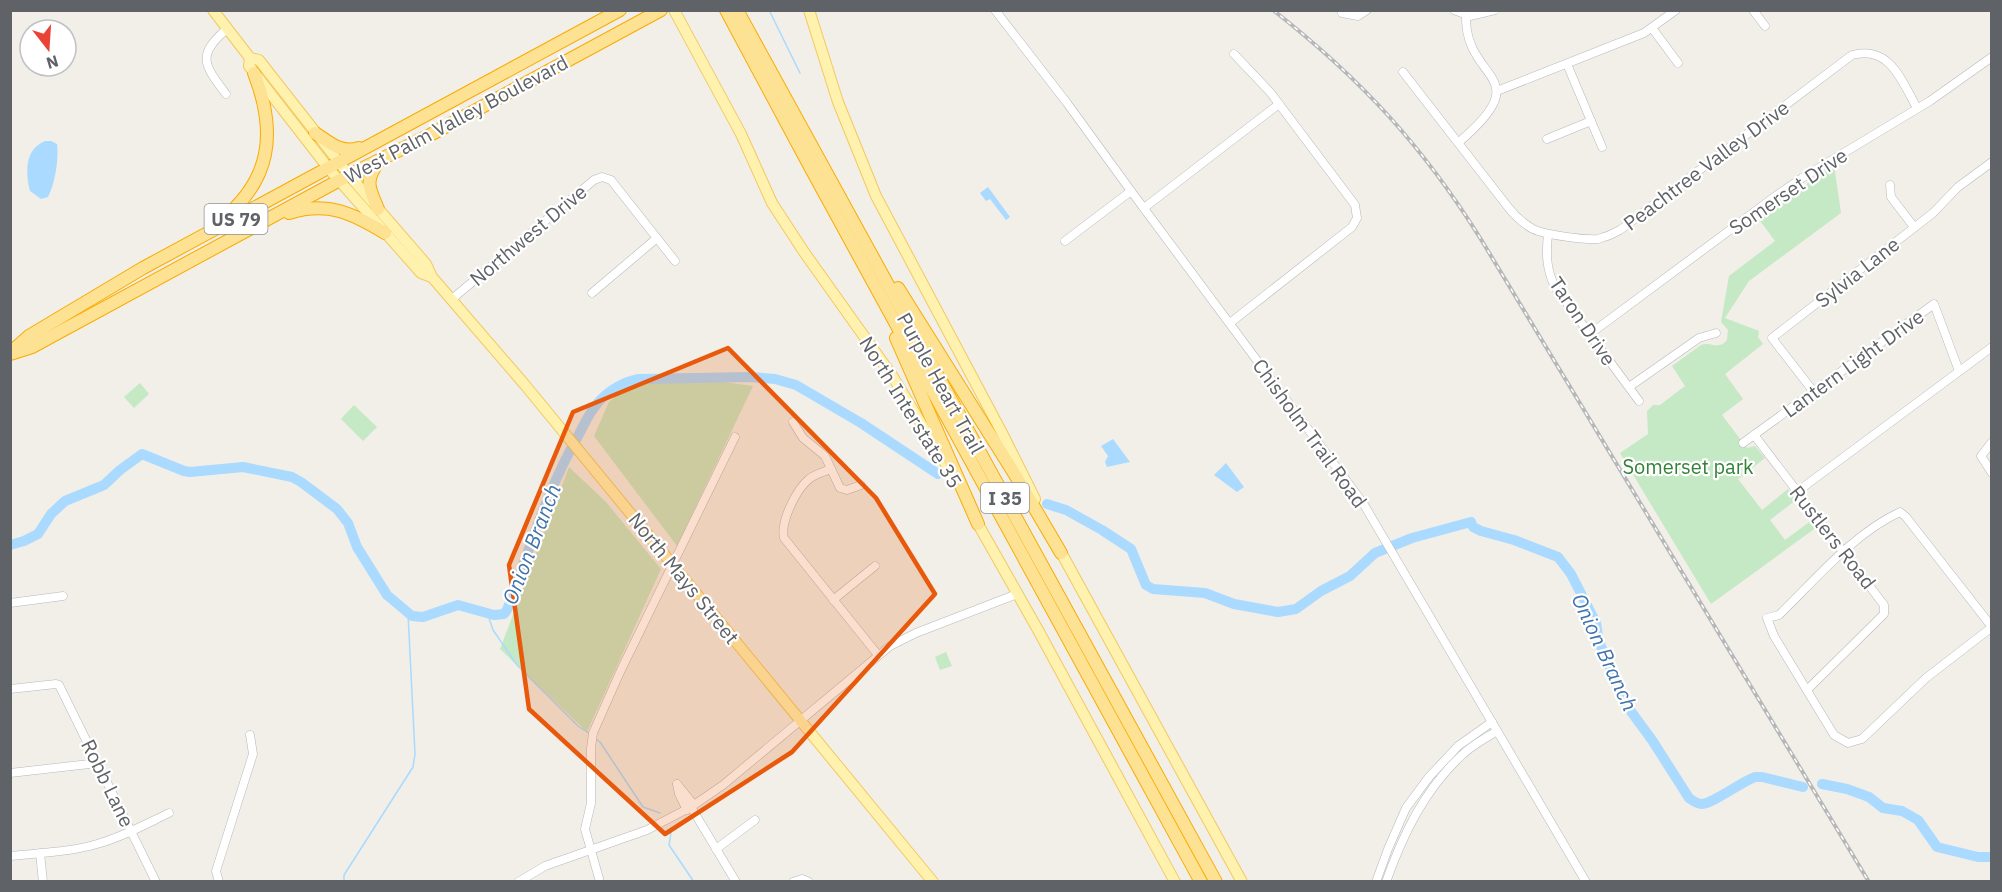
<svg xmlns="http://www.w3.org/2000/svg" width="2002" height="892" font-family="'IBM Plex Sans',sans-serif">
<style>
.green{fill:#c5e8c5}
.water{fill:#aadaff}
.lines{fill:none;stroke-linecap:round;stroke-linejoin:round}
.stream{stroke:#aadaff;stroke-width:1.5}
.river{stroke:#aadaff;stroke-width:10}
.minor-casing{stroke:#b5b8bc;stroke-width:9}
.major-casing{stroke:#f2c960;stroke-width:12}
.highway-casing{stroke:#f9ab00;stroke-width:14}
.minor{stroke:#fff;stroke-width:8}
.major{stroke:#fff2af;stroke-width:10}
.highway{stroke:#fde293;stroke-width:12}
.rail-casing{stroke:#b6b7b8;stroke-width:4}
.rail{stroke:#fff;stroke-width:1.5;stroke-dasharray:4.5;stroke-linecap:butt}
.marked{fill:#e8590c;fill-opacity:0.2;stroke:#e8590c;stroke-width:4.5;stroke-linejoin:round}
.labels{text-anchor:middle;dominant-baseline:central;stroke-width:4.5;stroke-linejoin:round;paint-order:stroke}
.shield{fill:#fff;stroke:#8f9295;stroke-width:1.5}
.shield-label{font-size:18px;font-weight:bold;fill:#5f6368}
.street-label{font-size:20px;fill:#5f6368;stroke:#fff}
.park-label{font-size:20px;fill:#348238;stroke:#fff}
.water-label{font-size:21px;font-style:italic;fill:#4174aa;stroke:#fff}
</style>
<rect width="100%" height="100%" fill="#f1efe8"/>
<g class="green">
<path d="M1834,165L1841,213L1749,281L1725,318L1759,331L1758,337L1763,344L1725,374L1743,399L1722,415L1747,448L1755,446L1765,458L1738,479L1762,510L1788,489L1796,500L1770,520L1785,540L1812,520L1817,527L1711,604L1620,453L1648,434L1647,411L1653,405H1660L1685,386L1672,366L1701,345C1711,341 1718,351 1727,340L1728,330L1721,322L1729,276L1775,241L1758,218Z"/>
<polygon points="658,379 709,380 753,386 677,546 594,436 609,402 633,382"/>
<polygon points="140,383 149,394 134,408 124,397"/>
<polygon points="354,405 377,427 363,441 341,419"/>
<polygon points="569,467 606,502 661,569 587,732 500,649"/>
<polygon points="946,652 952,666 940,670 935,657"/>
</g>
<g class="water">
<path d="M45,141H51L57,144C59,159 55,183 48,197L41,199L30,191C25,172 25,149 45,141Z"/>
<polygon points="988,187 1010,217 1006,220 990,199 986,201 980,193"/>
<polygon points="1113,439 1130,462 1107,467 1105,462 1108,456 1101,446"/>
<polygon points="1226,463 1244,487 1237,492 1214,475"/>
</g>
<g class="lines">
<g class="stream">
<polyline points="769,10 800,73"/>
<polyline points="487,612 493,630 517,665 578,726 590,734"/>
<polyline points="596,739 600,742 643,807 660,813"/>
<polyline points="671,832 669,845 694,882"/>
<polyline points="344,882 344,875 413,767 415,754 408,613"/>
</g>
<g class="river">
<path d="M1047,504L1066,510L1102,530L1131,549L1146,585L1153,589L1205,593L1234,604L1278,612L1296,609L1321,591L1350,576L1375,553L1412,538L1471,522L1473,527L1481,531L1514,540L1558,557L1571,574L1596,623L1599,642L1627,706L1652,740L1689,798C1693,801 1697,804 1702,804C1714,803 1741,782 1755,777H1762L1803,787"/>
<path d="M10,545L24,541L38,534L51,514L65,501L104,485L120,470L142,454L184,471L190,472L243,467L292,477L301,482L337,509L348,523L357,547L387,595L412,616L423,617L458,605L494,615L504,614L507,610C529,551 547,490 578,436C584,425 589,413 597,404C607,391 623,382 639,379L750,377L775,379L796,385L861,423L938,474"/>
<polyline points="1822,784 1847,789 1869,797 1883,808 1902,811 1918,820 1937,847 1978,857 1992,857"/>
</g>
<g class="minor-casing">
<g id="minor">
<polyline points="995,10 1067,103 1131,191 1363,503 1586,882"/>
<polyline points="1454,10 1470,16 1495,10"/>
<polyline points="1753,10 1765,26"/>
<polyline points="1342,13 1358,16 1367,10"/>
<polyline points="1652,28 1678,63"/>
<polyline points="1567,64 1602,147"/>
<path d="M1403,72L1508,207C1515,216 1522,223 1533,229C1545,235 1585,240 1598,239C1606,237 1613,234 1620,230L1852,55C1890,45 1901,80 1917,108"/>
<polyline points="1497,91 1644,33 1676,10"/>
<path d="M226,94C204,65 196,55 227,29"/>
<polyline points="1547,139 1591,121"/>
<path d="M1459,142C1540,73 1464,83 1466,15"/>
<polyline points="1890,185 1891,197 1914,227"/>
<polyline points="1144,208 1279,104"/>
<path d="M1548,234C1546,253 1546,269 1555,287L1639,401"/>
<polyline points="1065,241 1131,191"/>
<polyline points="592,293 657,238"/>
<polyline points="452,299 594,180 602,177 611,180 675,261"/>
<polyline points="1230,323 1352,227 1357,218 1355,205 1270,92 1234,54"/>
<polyline points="1590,334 1777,195 1802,178 1930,101 1992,57"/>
<polyline points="1629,387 1699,338 1716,333"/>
<polyline points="1813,391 1772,338 1933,213 1958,187 1992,162"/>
<polyline points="793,422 803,438 825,456 840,488 847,490 861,485"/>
<polyline points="1754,435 1884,605 1884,614 1807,690"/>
<polyline points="1992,442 1981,456 1992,473"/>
<polyline points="1743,443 1934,304 1959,371"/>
<path d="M831,469C824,472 815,474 809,479C796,490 780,522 784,538L878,655"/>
<polyline points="1798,491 1992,347"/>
<polyline points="833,600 875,566"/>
<polyline points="10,603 63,596"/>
<path d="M1992,627L1906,517L1900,512C1853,534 1816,579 1779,615L1767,618L1774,636L1834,735L1848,743L1862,739L1926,678L1992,627"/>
<polyline points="10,689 56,684 59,685 156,882"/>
<polyline points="10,773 98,763"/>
<polyline points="677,784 679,794 687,810"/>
<polyline points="677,784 694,805"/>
<polyline points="691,807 736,882"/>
<polyline points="716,849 755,820"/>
<polyline points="40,853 43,882"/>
<path d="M10,856C39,853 70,852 97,844C123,837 146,824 169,813"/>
<polyline points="219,882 216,871 253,754 250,735"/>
<polyline points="518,882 545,866 647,830 691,807 723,785 890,646 916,633 1017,594"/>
<polyline points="600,882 585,829 591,803 591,748 593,733 621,670 735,437"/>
<polyline points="793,882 802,879 809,882"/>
<polyline points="1376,882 1388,849 1406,808 1429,777 1458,746 1492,722"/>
<path d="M1386,882C1403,834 1425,789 1462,755C1472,745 1486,738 1497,731"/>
</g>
</g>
<g class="major-casing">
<g id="major">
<polyline points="213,10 250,58 259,60 349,175 426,264 432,277 525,385 933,882"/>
<polyline points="674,10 741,134 772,203 804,252 893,377 950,471"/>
<polyline points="809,10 838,102 876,196 1001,431 1035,499"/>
<polyline points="250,58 249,66 329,169 421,273 432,277"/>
<polyline points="974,517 1038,630 1175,882"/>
<polyline points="1057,545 1242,882"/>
</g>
</g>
<g class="highway-casing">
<g id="highway">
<polyline points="726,10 809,165 1201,882"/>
<polyline points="737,10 1216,882"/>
<path d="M315,133C329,142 341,154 359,148"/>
<path d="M378,209C369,187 364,182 379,161"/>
<path d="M289,213C328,201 352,213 385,233"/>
<path d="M219,222C272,181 277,132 254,73"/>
<polyline points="898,288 1014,473 1061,553"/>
<polyline points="896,338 978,524"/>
<polyline points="11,352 29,336 143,268 620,10"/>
<polyline points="10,354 32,347 349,175 430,135 661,10"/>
</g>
</g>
<use href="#minor" class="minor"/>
<use href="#major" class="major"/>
<use href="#highway" class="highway"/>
<g class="rail-casing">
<path id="rail" d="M1273,10C1361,79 1423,146 1482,241L1869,882"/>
</g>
<use href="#rail" class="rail"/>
</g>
<path class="marked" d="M728,348L876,498L935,594L792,752L665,834L529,709L509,565L573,412Z"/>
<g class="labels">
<g class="shield">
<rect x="204.5" y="204" width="63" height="30" rx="4.5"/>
<rect x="981" y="483" width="48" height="30" rx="4.5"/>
</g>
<g class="shield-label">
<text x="236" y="219">US 79</text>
<text x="1005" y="498">I 35</text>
</g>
<g class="street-label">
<text transform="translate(456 119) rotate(-28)">West Palm Valley Boulevard</text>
<text transform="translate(1706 165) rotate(-37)">Peachtree Valley Drive</text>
<text transform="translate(1788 191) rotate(-34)">Somerset Drive</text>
<text transform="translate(528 235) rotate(-40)">Northwest Drive</text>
<text transform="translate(1857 272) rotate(-38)">Sylvia Lane</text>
<text transform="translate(1583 321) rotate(56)">Taron Drive</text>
<text transform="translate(1853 363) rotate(-36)">Lantern Light Drive</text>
<text transform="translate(941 383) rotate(61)">Purple Heart Trail</text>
<text transform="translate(911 412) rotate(58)">North Interstate 35</text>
<text transform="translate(1310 433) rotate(54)">Chisholm Trail Road</text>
<text transform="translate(1833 537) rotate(52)">Rustlers Road</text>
<text transform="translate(684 578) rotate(51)">North Mays Street</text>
<text transform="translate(108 783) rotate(64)">Robb Lane</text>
</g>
<g class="park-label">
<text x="1688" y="466">Somerset park</text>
</g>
<g class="water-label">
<text transform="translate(531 544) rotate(-69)">Onion Branch</text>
<text transform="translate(1605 652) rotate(65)">Onion Branch</text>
</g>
</g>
<rect width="2002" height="892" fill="none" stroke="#5f6368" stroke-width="24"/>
<g transform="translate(48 48) rotate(163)"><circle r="28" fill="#ffffff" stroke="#bfc1c3" stroke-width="1.5"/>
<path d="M0-4.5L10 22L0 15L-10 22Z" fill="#ea4335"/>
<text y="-9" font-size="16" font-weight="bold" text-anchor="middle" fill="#5f6368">N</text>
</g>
</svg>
